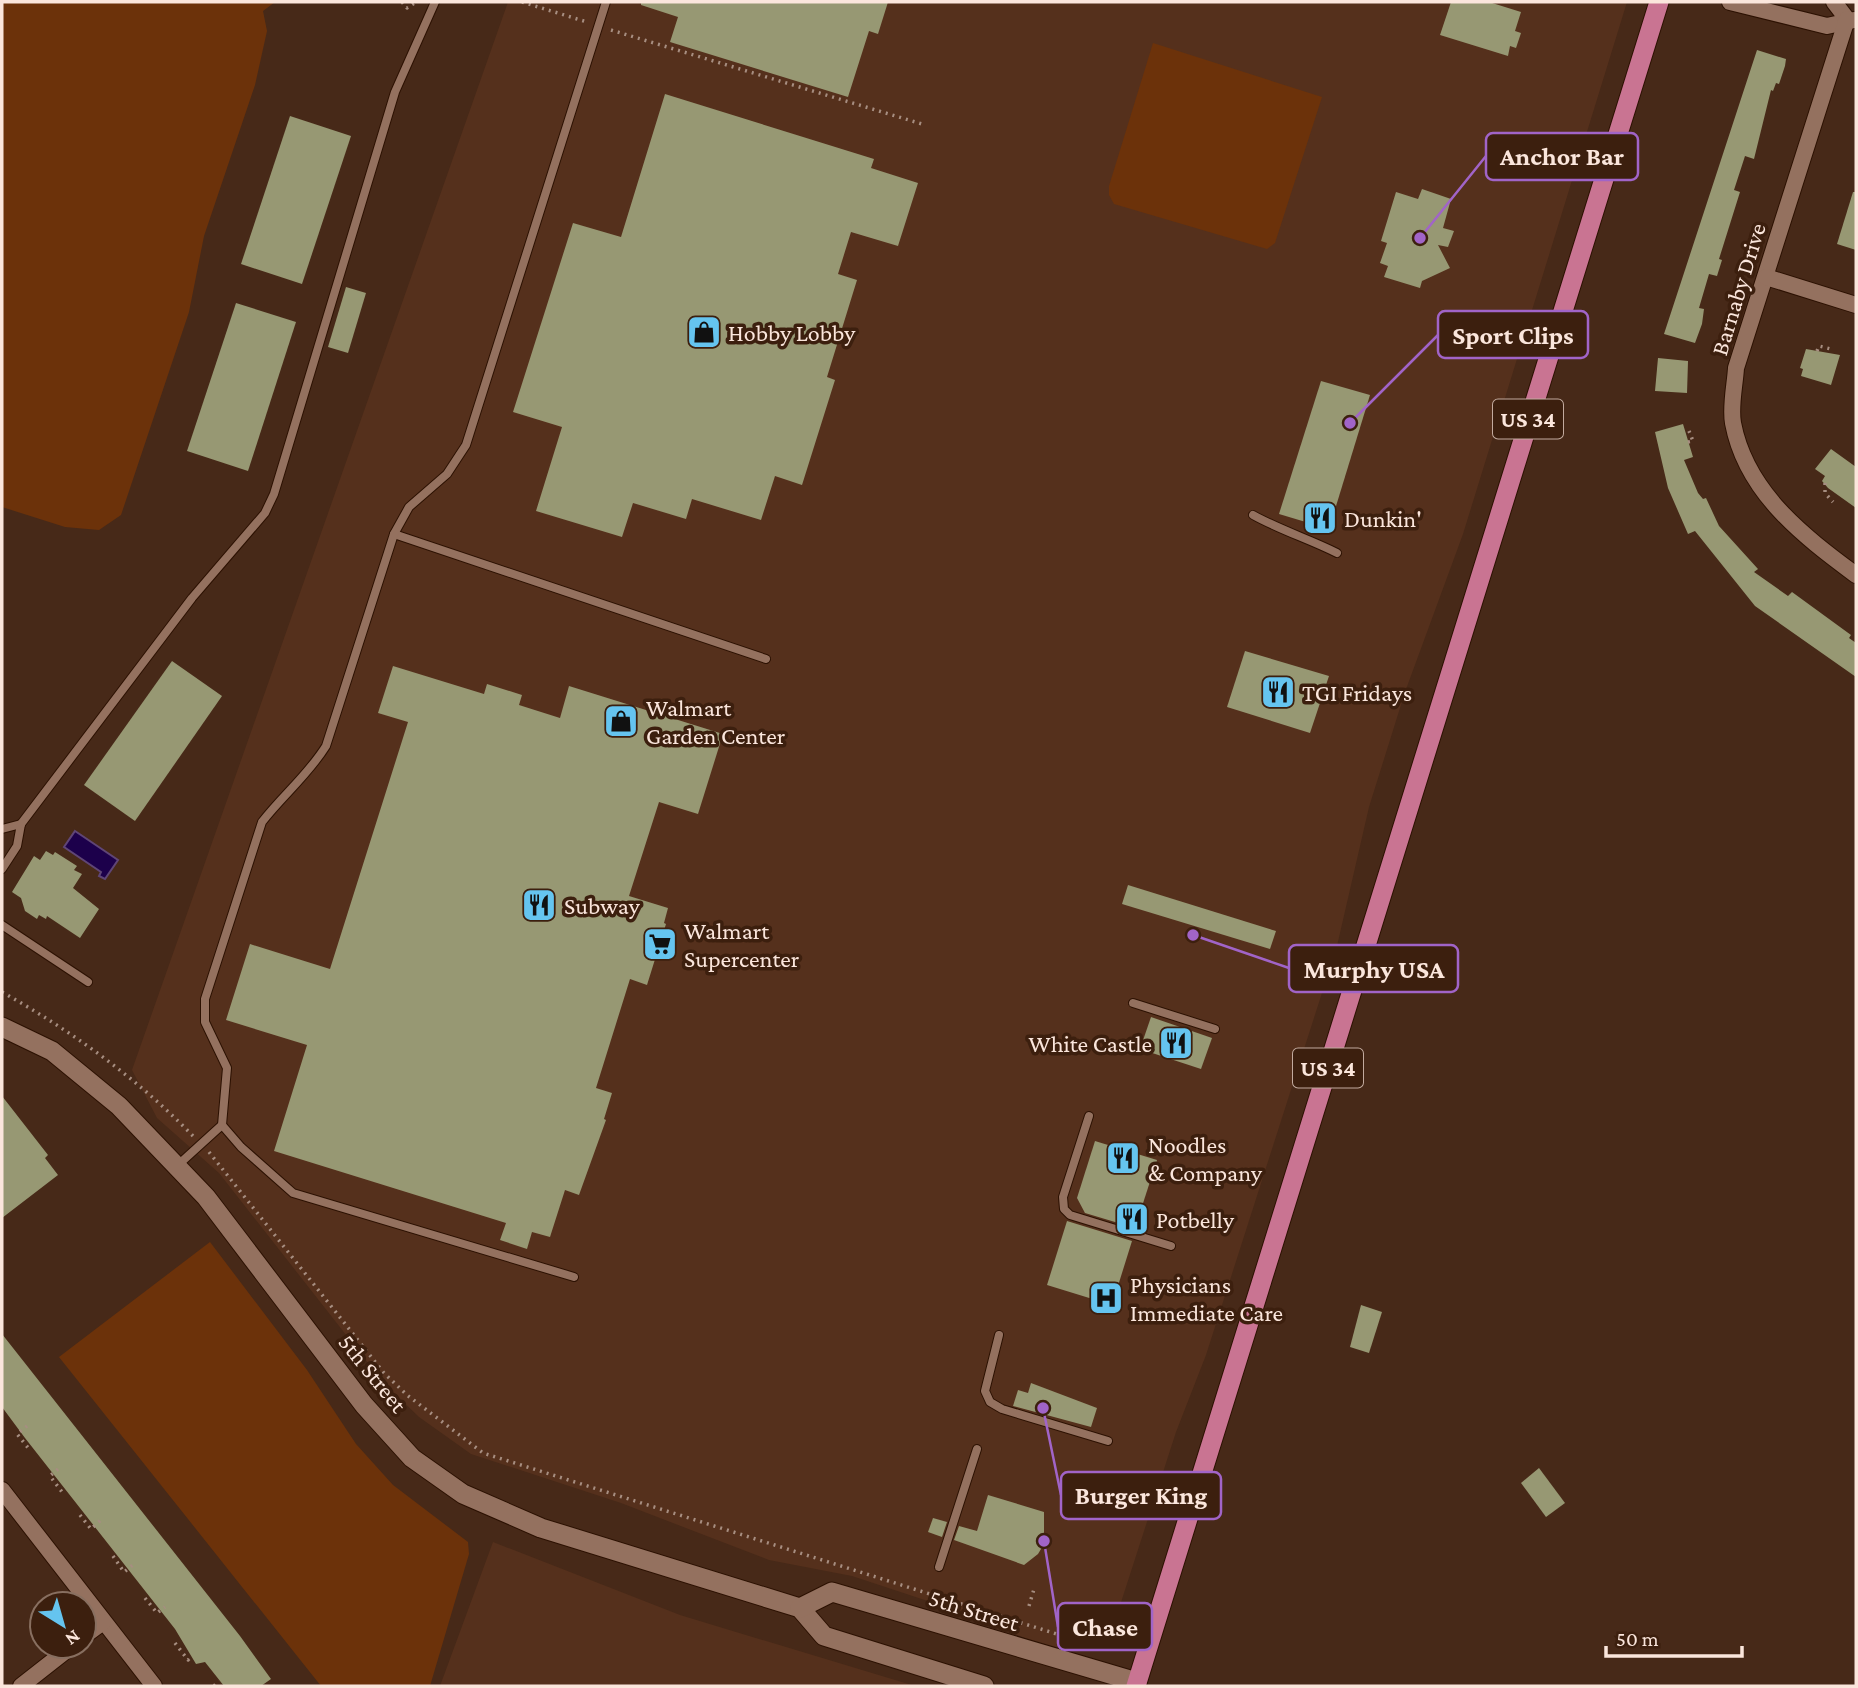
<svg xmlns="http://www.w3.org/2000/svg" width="1858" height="1688" font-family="'Crimson Pro',serif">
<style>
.built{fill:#55301c}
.green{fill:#6c320a}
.water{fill:#1c004b;stroke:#5f4576;stroke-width:2}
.building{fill:#979873}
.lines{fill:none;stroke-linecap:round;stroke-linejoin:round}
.service-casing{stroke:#2c1102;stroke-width:10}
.minor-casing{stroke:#2c1102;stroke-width:18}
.tertiary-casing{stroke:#2c1102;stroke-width:21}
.primary-casing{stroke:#2c1102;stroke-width:21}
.path{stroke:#a78e81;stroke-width:3.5;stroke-dasharray:2 5;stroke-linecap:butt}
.service{stroke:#94715f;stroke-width:8}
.minor{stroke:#94715f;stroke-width:16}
.tertiary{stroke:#94715f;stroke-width:19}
.primary{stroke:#c97492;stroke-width:19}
.labels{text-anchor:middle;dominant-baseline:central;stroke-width:7;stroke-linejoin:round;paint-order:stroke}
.shield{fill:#3c1f0e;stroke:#c2aa9e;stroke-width:2}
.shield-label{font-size:23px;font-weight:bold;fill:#fbe6dc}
.street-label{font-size:24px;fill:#fbe6dc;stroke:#3c1f0e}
.poi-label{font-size:24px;fill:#fbe6dc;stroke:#3c1f0e;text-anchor:start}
.leader{fill:none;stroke:#a164c8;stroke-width:2.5}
.callout-dot{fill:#a164c8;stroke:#3c1f0e;stroke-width:2.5}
.callout{fill:#3c1f0e;stroke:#a164c8;stroke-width:2.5}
.callout-label{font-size:26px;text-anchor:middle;font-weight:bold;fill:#fbe6dc}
</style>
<rect width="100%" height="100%" fill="#472918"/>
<g class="built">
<polygon points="508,2 1627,2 1463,534 1405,692 1369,807 1337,946 1206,1355 1176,1432 1114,1624 1091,1646 1070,1650 1050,1648 952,1609 852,1576 769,1560 621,1503 471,1454 419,1417 383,1382 219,1173 157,1118 132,1070"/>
<polygon points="493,1542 680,1615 915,1686 440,1686"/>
</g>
<g class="green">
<polygon points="2,2 275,2 263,11 267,31 255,85 204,236 189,312 121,515 99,530 65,527 2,507"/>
<polygon points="1153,43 1322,97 1275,243 1267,249 1114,204 1109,195 1109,186"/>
<polygon points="210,1242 307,1370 356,1444 393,1485 468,1542 469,1554 430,1686 321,1686 59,1357"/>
</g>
<polygon class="water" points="75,831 118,860 105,879 99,876 101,872 64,847"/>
<g class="building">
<polygon points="641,2 888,2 878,34 869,31 848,97 670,42 678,17 641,5"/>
<polygon points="1451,2 1489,2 1521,12 1515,31 1521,33 1516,48 1510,46 1508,56 1440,35"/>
<polygon points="1757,50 1786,59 1785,66 1779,84 1776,83 1773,91 1771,90 1754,159 1745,156 1734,190 1740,192 1719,259 1722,260 1717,276 1709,274 1699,308 1704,309 1702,324 1695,343 1664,334"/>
<polygon points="665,94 874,159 871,168 918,183 898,246 851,232 838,274 857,280 827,377 835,380 802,485 775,476 761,520 692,499 686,519 633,503 622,537 536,511 562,427 513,412 573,223 621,237"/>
<polygon points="290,116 351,136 302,284 241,264"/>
<polygon points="1422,189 1451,199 1443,228 1454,231 1448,247 1438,245 1450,268 1422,281 1420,288 1384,277 1388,266 1380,263 1387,243 1381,241 1396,192 1418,199"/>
<polygon points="1853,192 1856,192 1856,250 1837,244"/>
<polygon points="346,287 366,293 348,353 328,347"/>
<polygon points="236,303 296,322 248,471 187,451"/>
<polygon points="1806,349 1840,355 1831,385 1801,376 1803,369 1800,368"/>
<polygon points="1658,358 1688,361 1687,393 1655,391"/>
<polygon points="1321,381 1370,395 1329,529 1279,514"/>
<polygon points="1683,424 1693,457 1684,460 1698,493 1703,499 1706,498 1719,526 1758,569 1754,572 1788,596 1792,592 1851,635 1849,638 1856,643 1856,677 1755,606 1695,531 1688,534 1668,488 1655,432"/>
<polygon points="1831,449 1856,467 1856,508 1828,488 1822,481 1825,476 1815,469"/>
<polygon points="1245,651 1329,676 1310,733 1227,707"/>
<polygon points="172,661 222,696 135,821 84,785"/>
<polygon points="393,666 484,694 487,684 522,695 519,705 560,718 569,686 723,734 698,814 659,802 629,896 668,908 664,923 666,924 647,985 630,979 596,1088 612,1093 604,1119 606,1120 579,1195 565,1190 550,1237 532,1232 527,1249 500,1240 506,1223 274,1151 307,1045 226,1020 250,944 330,969 408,722 378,713"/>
<polygon points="46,851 53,855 55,852 77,866 74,870 82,874 73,888 99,909 80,938 47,916 46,919 39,915 37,919 25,911 21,898 12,892 34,856 40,860"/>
<polygon points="1128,885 1276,931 1270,949 1122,904"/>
<polygon points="1151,1017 1212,1038 1201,1069 1140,1049"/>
<polygon points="2,1096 48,1155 45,1158 58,1175 2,1218"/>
<polygon points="1095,1141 1157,1160 1135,1228 1085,1213 1077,1198"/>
<polygon points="1067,1221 1132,1241 1112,1305 1047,1285"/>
<polygon points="1361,1305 1382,1312 1369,1353 1350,1347"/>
<polygon points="2,1334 240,1636 271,1679 261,1686 224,1686 205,1662 196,1664 175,1629 25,1438 2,1407"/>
<polygon points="1031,1383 1097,1408 1091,1427 1013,1406 1018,1390 1028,1393"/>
<polygon points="1539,1468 1565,1503 1546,1517 1521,1483"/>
<polygon points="988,1495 1044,1512 1044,1544 1038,1554 1024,1565 954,1540 959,1526 977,1531"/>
<polygon points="933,1518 947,1522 942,1537 928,1532"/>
</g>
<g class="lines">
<g class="service-casing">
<g id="service">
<path d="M1253,515C1280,530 1309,539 1337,553"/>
<polyline points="394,534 766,659"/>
<polyline points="2,829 21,824"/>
<polyline points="2,869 17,846 21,824 192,598 265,513 274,494 395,92 435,2"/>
<polyline points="2,925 88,982"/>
<polyline points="1133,1003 1215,1029"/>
<polyline points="1089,1116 1063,1197 1064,1209 1070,1215 1171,1246"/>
<path d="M222,1125L227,1068L205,1022V999L262,822C283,795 308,775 326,746L394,534L409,507L447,474L466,445L606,2"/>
<polyline points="178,1165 222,1125 241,1147 293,1193 574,1277"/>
<polyline points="999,1335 985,1391 990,1402 1002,1409 1108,1441"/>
<polyline points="939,1567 977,1449"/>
</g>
</g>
<g class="minor-casing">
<g id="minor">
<polyline points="1730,2 1827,26 1854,20"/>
<polyline points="1834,2 1847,19"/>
<path d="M1847,19L1736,368C1735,385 1730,406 1733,423C1746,492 1802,535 1856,575"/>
<polyline points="1766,277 1856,305"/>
<polyline points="2,1490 154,1686"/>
<polyline points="84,1636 103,1622"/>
<polyline points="21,1686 72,1646"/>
</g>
</g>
<g class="tertiary-casing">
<g id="tertiary">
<polyline points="2,1027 52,1051 119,1106 206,1197 364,1405 412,1458 463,1494 541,1528 800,1608 824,1636 984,1686"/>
<polyline points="800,1608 832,1592 1137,1682"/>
</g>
</g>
<g class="primary-casing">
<polyline id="primary" points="1136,1686 1659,2"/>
</g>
<g class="path">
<polyline points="402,2 407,8 416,2"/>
<polyline points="522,2 587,22"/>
<polyline points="611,30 922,124"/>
<polyline points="1817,351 1819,346 1831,349"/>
<polyline points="1688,442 1693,441 1689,431"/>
<polyline points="1825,483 1825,493 1833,502"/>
<path d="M2,992C73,1032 137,1078 194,1137"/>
<polyline points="209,1152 384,1373 407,1395 483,1453 1082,1642 1101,1632"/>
<polyline points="27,1426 17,1434 29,1449"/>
<polyline points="58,1469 50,1476 62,1492"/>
<polyline points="80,1515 91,1529 103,1518"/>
<polyline points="113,1556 124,1572 133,1565"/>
<polyline points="145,1598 157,1613 165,1607"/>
<polyline points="1029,1606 1034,1589"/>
<polyline points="175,1643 188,1660 191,1657"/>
<polyline points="214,1686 219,1681"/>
</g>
<use href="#service" class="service"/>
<use href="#minor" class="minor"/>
<use href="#tertiary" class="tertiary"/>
<use href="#primary" class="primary"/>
</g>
<defs>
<g id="shop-square" transform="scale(1.75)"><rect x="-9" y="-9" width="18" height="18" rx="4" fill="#65c4ef" stroke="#3c1f0e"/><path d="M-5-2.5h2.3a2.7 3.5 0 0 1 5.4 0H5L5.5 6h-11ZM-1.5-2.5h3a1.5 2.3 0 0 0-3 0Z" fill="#111"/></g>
<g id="restaurant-square" transform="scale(1.75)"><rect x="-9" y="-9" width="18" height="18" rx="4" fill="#65c4ef" stroke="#3c1f0e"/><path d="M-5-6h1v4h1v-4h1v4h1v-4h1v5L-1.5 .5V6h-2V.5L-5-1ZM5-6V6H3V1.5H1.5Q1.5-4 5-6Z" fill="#111"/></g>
<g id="supermarket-square" transform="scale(1.75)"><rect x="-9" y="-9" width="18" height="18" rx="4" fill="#65c4ef" stroke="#3c1f0e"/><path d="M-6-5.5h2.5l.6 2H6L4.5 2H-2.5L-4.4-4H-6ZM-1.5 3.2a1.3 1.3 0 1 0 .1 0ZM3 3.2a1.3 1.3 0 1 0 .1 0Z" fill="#111"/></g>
<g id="hospital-square" transform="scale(1.75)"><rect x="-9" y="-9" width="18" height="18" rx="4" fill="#65c4ef" stroke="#3c1f0e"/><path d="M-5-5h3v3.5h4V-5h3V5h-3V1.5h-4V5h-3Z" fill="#111"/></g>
</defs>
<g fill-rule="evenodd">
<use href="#shop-square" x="704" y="332"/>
<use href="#restaurant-square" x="1320" y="518"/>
<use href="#restaurant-square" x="1278" y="692"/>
<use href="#shop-square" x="621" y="721"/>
<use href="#restaurant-square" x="539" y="905"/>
<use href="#supermarket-square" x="660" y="944"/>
<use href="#restaurant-square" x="1176" y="1043"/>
<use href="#restaurant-square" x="1123" y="1158"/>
<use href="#restaurant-square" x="1132" y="1219"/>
<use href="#hospital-square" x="1106" y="1298"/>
</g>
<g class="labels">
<g class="shield">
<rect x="1493" y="399.5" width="70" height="39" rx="5"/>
<rect x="1293" y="1048.5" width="70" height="39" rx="5"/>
</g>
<g class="shield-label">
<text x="1528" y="419">US 34</text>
<text x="1328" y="1068">US 34</text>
</g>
<g class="street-label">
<text transform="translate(1738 289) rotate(-73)">Barnaby Drive</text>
<text transform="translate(373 1373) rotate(51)">5th Street</text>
<text transform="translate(974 1610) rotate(17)">5th Street</text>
</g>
<g class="poi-label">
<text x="728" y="332">Hobby Lobby</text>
<text x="1344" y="518">Dunkin'</text>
<text x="1302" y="692">TGI Fridays</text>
<text x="646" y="707">Walmart<tspan x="646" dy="28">Garden Center</tspan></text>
<text x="564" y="905">Subway</text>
<text x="684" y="930">Walmart<tspan x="684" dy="28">Supercenter</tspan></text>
<text x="1152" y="1043" text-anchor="end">White Castle</text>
<text x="1148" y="1144">Noodles<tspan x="1148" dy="28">&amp; Company</tspan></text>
<text x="1156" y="1219">Potbelly</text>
<text x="1130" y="1284">Physicians<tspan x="1130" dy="28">Immediate Care</tspan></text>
</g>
</g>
<path class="leader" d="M1420 238L1486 156M1350 423L1438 335M1193 935L1289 968M1043 1408L1061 1495M1044 1541L1058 1627"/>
<g class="callout-dot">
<circle cx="1420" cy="238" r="7"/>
<circle cx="1350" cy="423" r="7"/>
<circle cx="1193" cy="935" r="7"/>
<circle cx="1043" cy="1408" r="7"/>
<circle cx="1044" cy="1541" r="7"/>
</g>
<g class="callout">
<rect x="1486" y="133" width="152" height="47" rx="7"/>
<rect x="1438" y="311" width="150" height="47" rx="7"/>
<rect x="1289" y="945" width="169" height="47" rx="7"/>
<rect x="1061" y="1472" width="160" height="47" rx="7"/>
<rect x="1058" y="1603" width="94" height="47" rx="7"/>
</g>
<g class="callout-label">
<text x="1562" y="165">Anchor Bar</text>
<text x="1513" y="344">Sport Clips</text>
<text x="1374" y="978">Murphy USA</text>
<text x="1141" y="1504">Burger King</text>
<text x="1105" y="1636">Chase</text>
</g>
<rect width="1858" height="1688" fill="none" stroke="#fbe6dc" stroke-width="7"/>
<g transform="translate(63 1625) rotate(143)"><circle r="33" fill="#3c1f0e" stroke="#886f60" stroke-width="2"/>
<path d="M0-5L12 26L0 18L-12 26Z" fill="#65c4ef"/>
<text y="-10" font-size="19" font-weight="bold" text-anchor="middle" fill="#fbe6dc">N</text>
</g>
<path d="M1606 1646v10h136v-10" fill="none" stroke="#fbe6dc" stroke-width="3.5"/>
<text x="1616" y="1646" font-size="21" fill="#fbe6dc" stroke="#3c1f0e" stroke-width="5" paint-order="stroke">50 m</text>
</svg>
